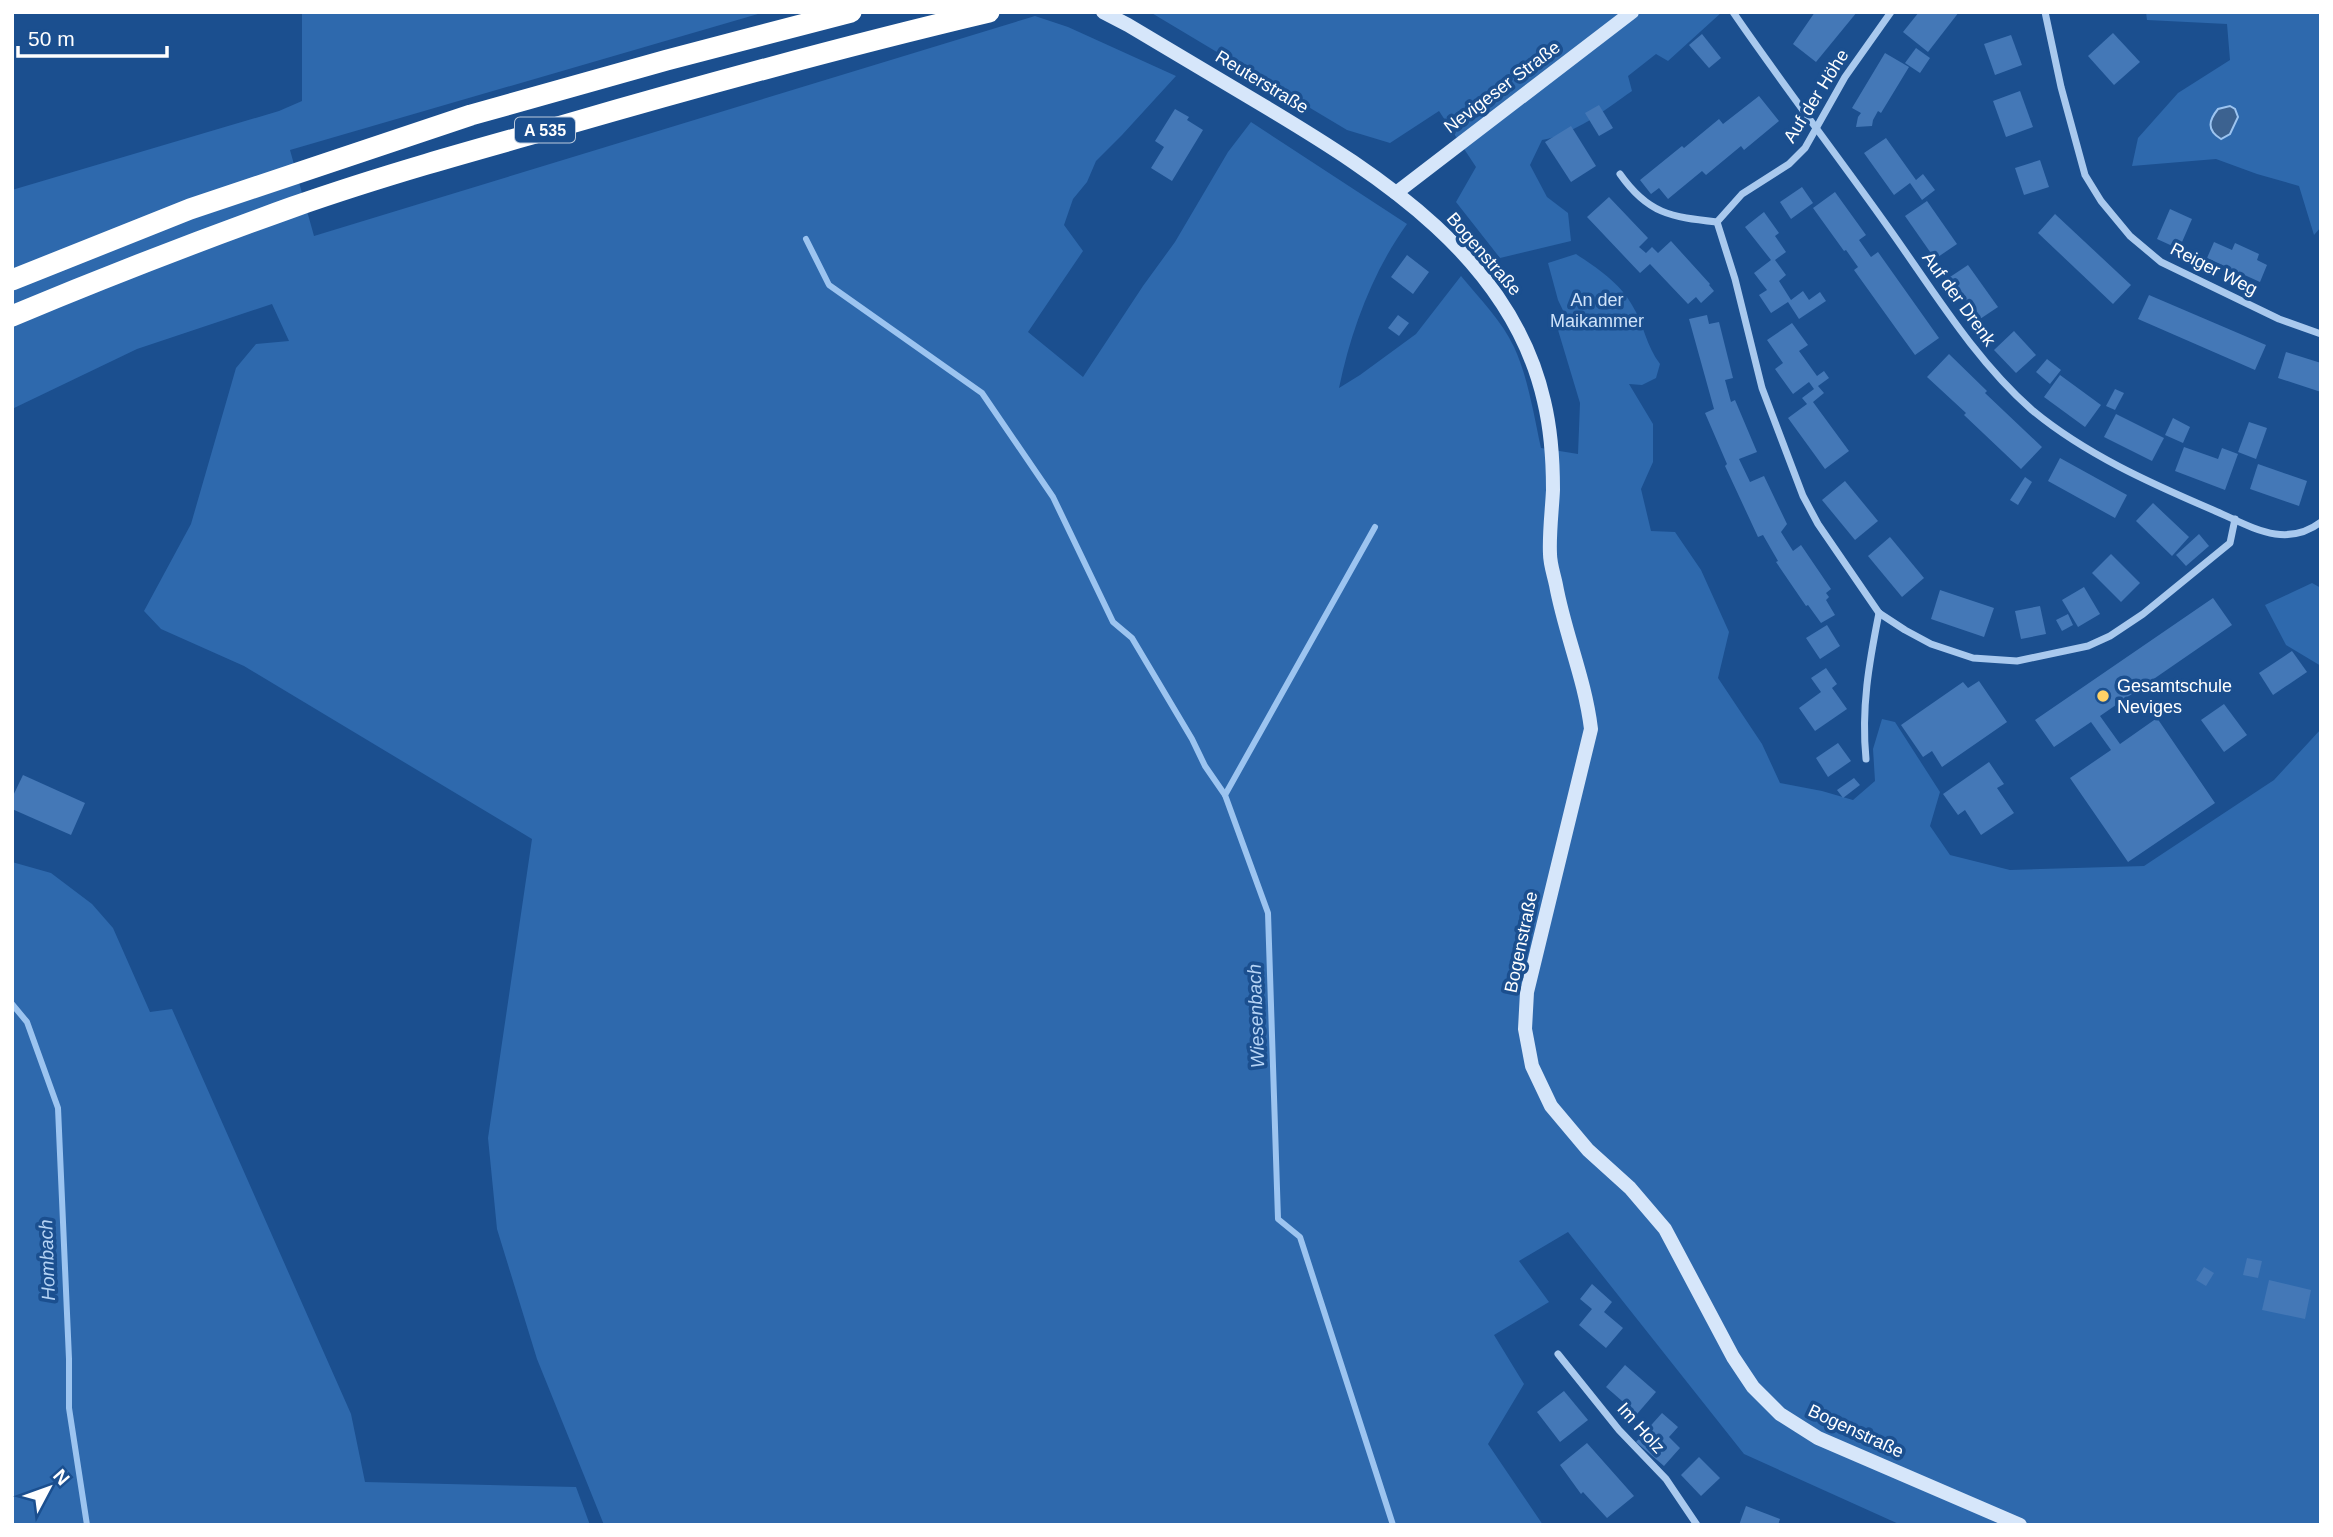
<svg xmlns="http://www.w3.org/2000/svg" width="2333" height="1537" font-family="Arial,sans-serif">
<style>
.green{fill:#2e69ad}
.water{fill:#3c6290;stroke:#9cc4f0;stroke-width:2}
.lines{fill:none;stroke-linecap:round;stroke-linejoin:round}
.stream{stroke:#9cc4f0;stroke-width:6}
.building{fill:#4478b7}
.minor{stroke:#a9c9ee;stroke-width:7}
.secondary{stroke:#d6e6fa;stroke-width:14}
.motorway{stroke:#fff;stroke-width:21}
.poi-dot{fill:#ffd166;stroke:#1b4f8f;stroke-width:2.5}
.labels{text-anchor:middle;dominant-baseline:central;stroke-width:7;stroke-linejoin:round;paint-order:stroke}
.shield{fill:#1b4f8f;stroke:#bbcadd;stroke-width:2}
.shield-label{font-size:16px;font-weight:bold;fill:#fff}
.street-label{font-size:18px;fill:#fff;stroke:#1b4f8f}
.park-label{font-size:18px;fill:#cfe3fa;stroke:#1b4f8f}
.poi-label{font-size:18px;fill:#fff;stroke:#1b4f8f;text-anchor:start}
.water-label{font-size:19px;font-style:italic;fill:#b5d3f5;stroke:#1b4f8f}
</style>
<rect width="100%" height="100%" fill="#1b4f8f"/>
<g class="green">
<path d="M302,12H765L290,150L314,236L1035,16L1068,27L1176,76L1122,135L1096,161L1087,182L1073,199L1064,225L1083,251L1028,332L1083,377L1143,286L1175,242L1228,152L1251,122L1407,224C1373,271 1351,330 1339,388L1360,375L1416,334L1461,276C1479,298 1502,321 1514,347C1528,377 1534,416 1541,448L1578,454L1580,403L1555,320L1569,323L1558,300L1548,263L1576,254C1597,268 1620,283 1632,305C1644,324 1646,346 1660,364L1656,378L1642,385L1629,384L1653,424V462L1641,489L1651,531L1675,532L1701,570L1729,632L1718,678L1762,744L1780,783L1822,791L1853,800L1875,781L1873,749L1882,719L1895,722L1940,792L1930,826L1950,855L2010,870L2144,866L2274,780L2321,729V1525H1901L1744,1454L1568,1232L1519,1261L1549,1302L1494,1335L1524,1384L1488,1444L1543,1525H604L537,1359L497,1229L488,1138L532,839L244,666L161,629L144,611L191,524L236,368L256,344L289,341L272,304L137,349L12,409V190L279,111L302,101Z"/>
<path d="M1150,12H1722L1668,61L1656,54L1628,76L1632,91C1605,110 1575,134 1542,140L1530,165L1547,197L1568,213L1571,241L1500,258L1456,202L1476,167L1439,111L1390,143L1347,130Z"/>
<polygon points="2146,12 2321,12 2321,227 2314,235 2299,186 2257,174 2216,159 2132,166 2138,138 2178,93 2230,60 2227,24 2147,20"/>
<polygon points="2312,583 2321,588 2321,666 2286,645 2265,605"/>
<polygon points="12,862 51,873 92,904 113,928 150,1012 172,1009 351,1414 365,1482 576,1487 590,1525 12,1525"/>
</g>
<path class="water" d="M2230,106L2235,109L2238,117L2230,134L2221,139C2206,130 2209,120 2218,109Z"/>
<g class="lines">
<g class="stream">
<polyline points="806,239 829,285 982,393 1053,497 1113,622 1132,638 1192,739 1205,766 1225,795"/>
<polyline points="1375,527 1225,795 1268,913 1278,1219 1300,1237 1393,1525"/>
<polyline points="12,1004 27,1022 58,1108 69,1359 69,1408 87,1525"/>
</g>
</g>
<g class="building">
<polygon points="1815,12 1857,12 1816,62 1793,44"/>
<polygon points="1919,12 1959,12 1928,52 1903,32"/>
<polygon points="2113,33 2140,62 2114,85 2088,56"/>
<polygon points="1702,34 1721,58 1709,68 1689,45"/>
<polygon points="2011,35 2022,65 1995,75 1984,44"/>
<polygon points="1916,48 1930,58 1920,73 1905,63"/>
<polygon points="1885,53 1909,67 1881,113 1878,111 1873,120 1872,126 1856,127 1858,117 1861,113 1852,108"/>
<polygon points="2020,91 2033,127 2006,137 1993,101"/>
<polygon points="1759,96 1779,121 1744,150 1741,146 1706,175 1702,171 1668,199 1659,188 1651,194 1640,180 1682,146 1684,148 1719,119 1723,124"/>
<polygon points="1599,105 1613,128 1599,136 1585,113"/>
<polygon points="1175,109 1189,117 1187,120 1203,130 1172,181 1151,168 1164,147 1155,141"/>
<polygon points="1571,126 1596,166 1571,182 1545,142"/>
<polygon points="1886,138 1916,180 1923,174 1935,190 1922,200 1910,183 1894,195 1864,153"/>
<polygon points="2040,160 2049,187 2024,195 2015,168"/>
<polygon points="1802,187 1813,203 1791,219 1780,202"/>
<polygon points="1835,192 1866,235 1859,240 1871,257 1878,252 1939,338 1915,355 1854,270 1858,267 1846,250 1844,251 1813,208"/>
<polygon points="1609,197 1648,238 1639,247 1646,253 1652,247 1658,253 1671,241 1710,284 1709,285 1714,291 1701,303 1696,297 1688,304 1650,264 1640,273 1587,217"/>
<polygon points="1927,201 1957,244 1935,259 1905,216"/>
<polygon points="2170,209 2192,219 2179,249 2157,239"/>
<polygon points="1764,212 1779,233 1775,236 1786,252 1775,260 1786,275 1779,281 1791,300 1803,291 1809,300 1820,292 1826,301 1799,319 1788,302 1771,313 1759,295 1767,290 1754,273 1771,260 1745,227"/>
<polygon points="2055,214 2131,285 2113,304 2038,233"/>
<polygon points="2214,242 2232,250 2235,243 2259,254 2257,260 2267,265 2260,282 2207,258"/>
<polygon points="1407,255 1429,272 1413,294 1391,277"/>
<polygon points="1968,265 1998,307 1977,321 1947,279"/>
<polygon points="2149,295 2266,345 2255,370 2138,319"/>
<polygon points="1398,315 1409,323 1399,336 1388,328"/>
<polygon points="1707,315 1709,324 1719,322 1733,378 1725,380 1731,402 1735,400 1757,452 1739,459 1750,482 1764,476 1787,524 1781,532 1793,551 1801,545 1831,589 1826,593 1829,597 1826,600 1835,615 1821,623 1808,605 1806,606 1776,562 1778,561 1763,535 1758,537 1725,466 1727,464 1705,413 1714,409 1689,319"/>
<polygon points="1792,323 1808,345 1799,351 1817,376 1824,371 1829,378 1818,386 1824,393 1813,402 1849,451 1825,469 1788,418 1807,404 1802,398 1814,389 1809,382 1793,394 1775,369 1783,363 1767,340"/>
<polygon points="2014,331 2036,355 2016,373 1994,350"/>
<polygon points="2286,352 2321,363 2321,392 2278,378"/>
<polygon points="1949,354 1987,391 1985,393 2042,447 2021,469 1964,415 1966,413 1927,377"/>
<polygon points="2047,359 2061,370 2050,384 2036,372"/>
<polygon points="2060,375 2101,405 2085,427 2044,397"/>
<polygon points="2115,389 2124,393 2115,410 2106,406"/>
<polygon points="2116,414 2164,438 2152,461 2104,437"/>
<polygon points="2173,418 2190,427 2183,443 2165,435"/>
<polygon points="2249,422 2267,428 2256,459 2238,452"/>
<polygon points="2184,447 2218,459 2222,448 2238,454 2225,490 2175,471"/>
<polygon points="2060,458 2127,495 2115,518 2048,481"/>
<polygon points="2258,464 2307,481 2299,506 2250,489"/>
<polygon points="2025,477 2032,482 2018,505 2010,500"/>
<polygon points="1845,481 1878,521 1855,540 1822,500"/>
<polygon points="2153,503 2189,537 2172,556 2136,521"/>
<polygon points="2199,534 2209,546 2186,566 2176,555"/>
<polygon points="1890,537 1924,578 1902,597 1868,556"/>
<polygon points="2111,554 2140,583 2121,602 2092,573"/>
<polygon points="2084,587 2100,614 2078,627 2062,600"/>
<polygon points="1940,590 1994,608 1984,637 1931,619"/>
<polygon points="2213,598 2232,625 2100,716 2120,744 2157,718 2215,803 2128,862 2070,778 2111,750 2091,722 2054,747 2035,720"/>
<polygon points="2040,606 2046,634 2021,639 2015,611"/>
<polygon points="2068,614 2073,625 2062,631 2056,620"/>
<polygon points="1827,625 1840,646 1820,659 1806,638"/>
<polygon points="2292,651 2307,672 2273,695 2259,673"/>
<polygon points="1826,668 1837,684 1832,688 1847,709 1815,731 1799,708 1821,692 1811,678"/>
<polygon points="1979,681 2007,722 1942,767 1932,751 1923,757 1901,725 1963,682 1968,688"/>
<polygon points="2224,704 2247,735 2224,752 2201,720"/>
<polygon points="1838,743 1851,761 1828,777 1816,758"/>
<polygon points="1989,762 2004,784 1997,788 2014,813 1981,835 1965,810 1958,815 1943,794"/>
<polygon points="23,775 85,803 71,835 12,809 12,798"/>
<polygon points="1854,778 1860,785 1843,798 1837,790"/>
<polygon points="2247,1258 2262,1261 2258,1278 2243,1275"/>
<polygon points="2204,1267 2214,1273 2206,1286 2196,1280"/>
<polygon points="2269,1280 2311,1290 2305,1319 2262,1310"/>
<polygon points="1592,1284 1612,1302 1604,1312 1623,1328 1606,1348 1579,1325 1592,1309 1580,1299"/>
<polygon points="1625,1365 1656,1392 1637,1414 1606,1387"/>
<polygon points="1564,1391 1588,1420 1560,1442 1537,1412"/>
<polygon points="1662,1413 1678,1427 1669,1437 1680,1448 1664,1466 1636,1442"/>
<polygon points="1587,1443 1634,1496 1607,1518 1583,1492 1581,1494 1560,1465"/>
<polygon points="1699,1457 1720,1478 1701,1496 1681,1475"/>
<polygon points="1746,1506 1780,1519 1778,1525 1739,1525"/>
</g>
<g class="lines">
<g class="minor">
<path d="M1733,12C1783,85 1837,155 1888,227C1933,290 1974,359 2032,410C2085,454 2150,483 2213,510C2249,525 2284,550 2321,522"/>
<polyline points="2045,12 2061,87 2085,175 2101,201 2130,236 2161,262 2279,319 2321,334"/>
<path d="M1620,174C1648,214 1671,217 1717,222"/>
<polyline points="1717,222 1735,279 1762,388 1803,496 1818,524 1879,613 1905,630 1931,644 1973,658 2017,661 2088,646 2110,636 2143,614 2230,543 2235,519"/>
<polyline points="1717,222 1742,194 1789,164 1805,148 1845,77 1891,12"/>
<path d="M1866,759C1861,708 1869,663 1879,613"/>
<polyline points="1558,1354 1619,1430 1666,1479 1697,1525"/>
</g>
<g class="secondary">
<path d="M1103,12L1128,25C1173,52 1219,79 1264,106C1381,176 1512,259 1544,401C1551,430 1553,460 1553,490C1552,511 1549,533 1550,554C1550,564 1554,575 1556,585C1565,634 1585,679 1591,729L1527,992L1525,1029L1532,1066L1551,1106L1588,1150L1630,1188L1665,1229L1733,1357L1753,1387L1780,1414L1818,1438L2020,1525"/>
<polyline points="1396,193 1632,12"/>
</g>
<g class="motorway">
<polyline points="12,280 190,209 471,115 667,60 851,12"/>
<path d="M12,316C105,277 198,241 293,207C381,176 471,151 561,126C703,85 845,46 989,12"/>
</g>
</g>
<circle class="poi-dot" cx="2103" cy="696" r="7"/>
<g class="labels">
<rect class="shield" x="515" y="117.5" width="60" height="25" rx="5"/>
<g class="shield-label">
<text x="545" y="130">A 535</text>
</g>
<g class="street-label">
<text transform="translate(1262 82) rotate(31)">Reuterstraße</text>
<text transform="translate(1502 87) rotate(-37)">Nevigeser Straße</text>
<text transform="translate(1816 96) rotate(-58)">Auf der Höhe</text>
<text transform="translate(1484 254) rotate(49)">Bogenstraße</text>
<text transform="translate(2214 269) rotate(27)">Reiger Weg</text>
<text transform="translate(1959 299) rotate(54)">Auf der Drenk</text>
<text transform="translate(1521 942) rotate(-78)">Bogenstraße</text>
<text transform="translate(1641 1428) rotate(48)">Im Holz</text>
<text transform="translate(1856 1431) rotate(25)">Bogenstraße</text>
</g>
<g class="park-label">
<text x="1597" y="300">An der<tspan x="1597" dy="21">Maikammer</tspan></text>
</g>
<g class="poi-label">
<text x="2117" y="686">Gesamtschule<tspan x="2117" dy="21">Neviges</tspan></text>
</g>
<g class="water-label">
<text transform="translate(1256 1016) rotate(-92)">Wiesenbach</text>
<text transform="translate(47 1260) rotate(-92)">Hombach</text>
</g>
</g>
<rect width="2333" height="1537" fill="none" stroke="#ffffff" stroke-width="28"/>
<g transform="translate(49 1488) rotate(49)" stroke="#1b4f8f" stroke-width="5" paint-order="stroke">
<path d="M0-5L12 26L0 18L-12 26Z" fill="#ffffff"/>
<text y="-10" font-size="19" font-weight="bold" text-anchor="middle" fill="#ffffff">N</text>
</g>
<path d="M18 46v10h149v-10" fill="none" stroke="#ffffff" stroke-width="3.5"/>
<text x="28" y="46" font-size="21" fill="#ffffff" stroke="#1b4f8f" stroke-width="5" paint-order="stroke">50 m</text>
</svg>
